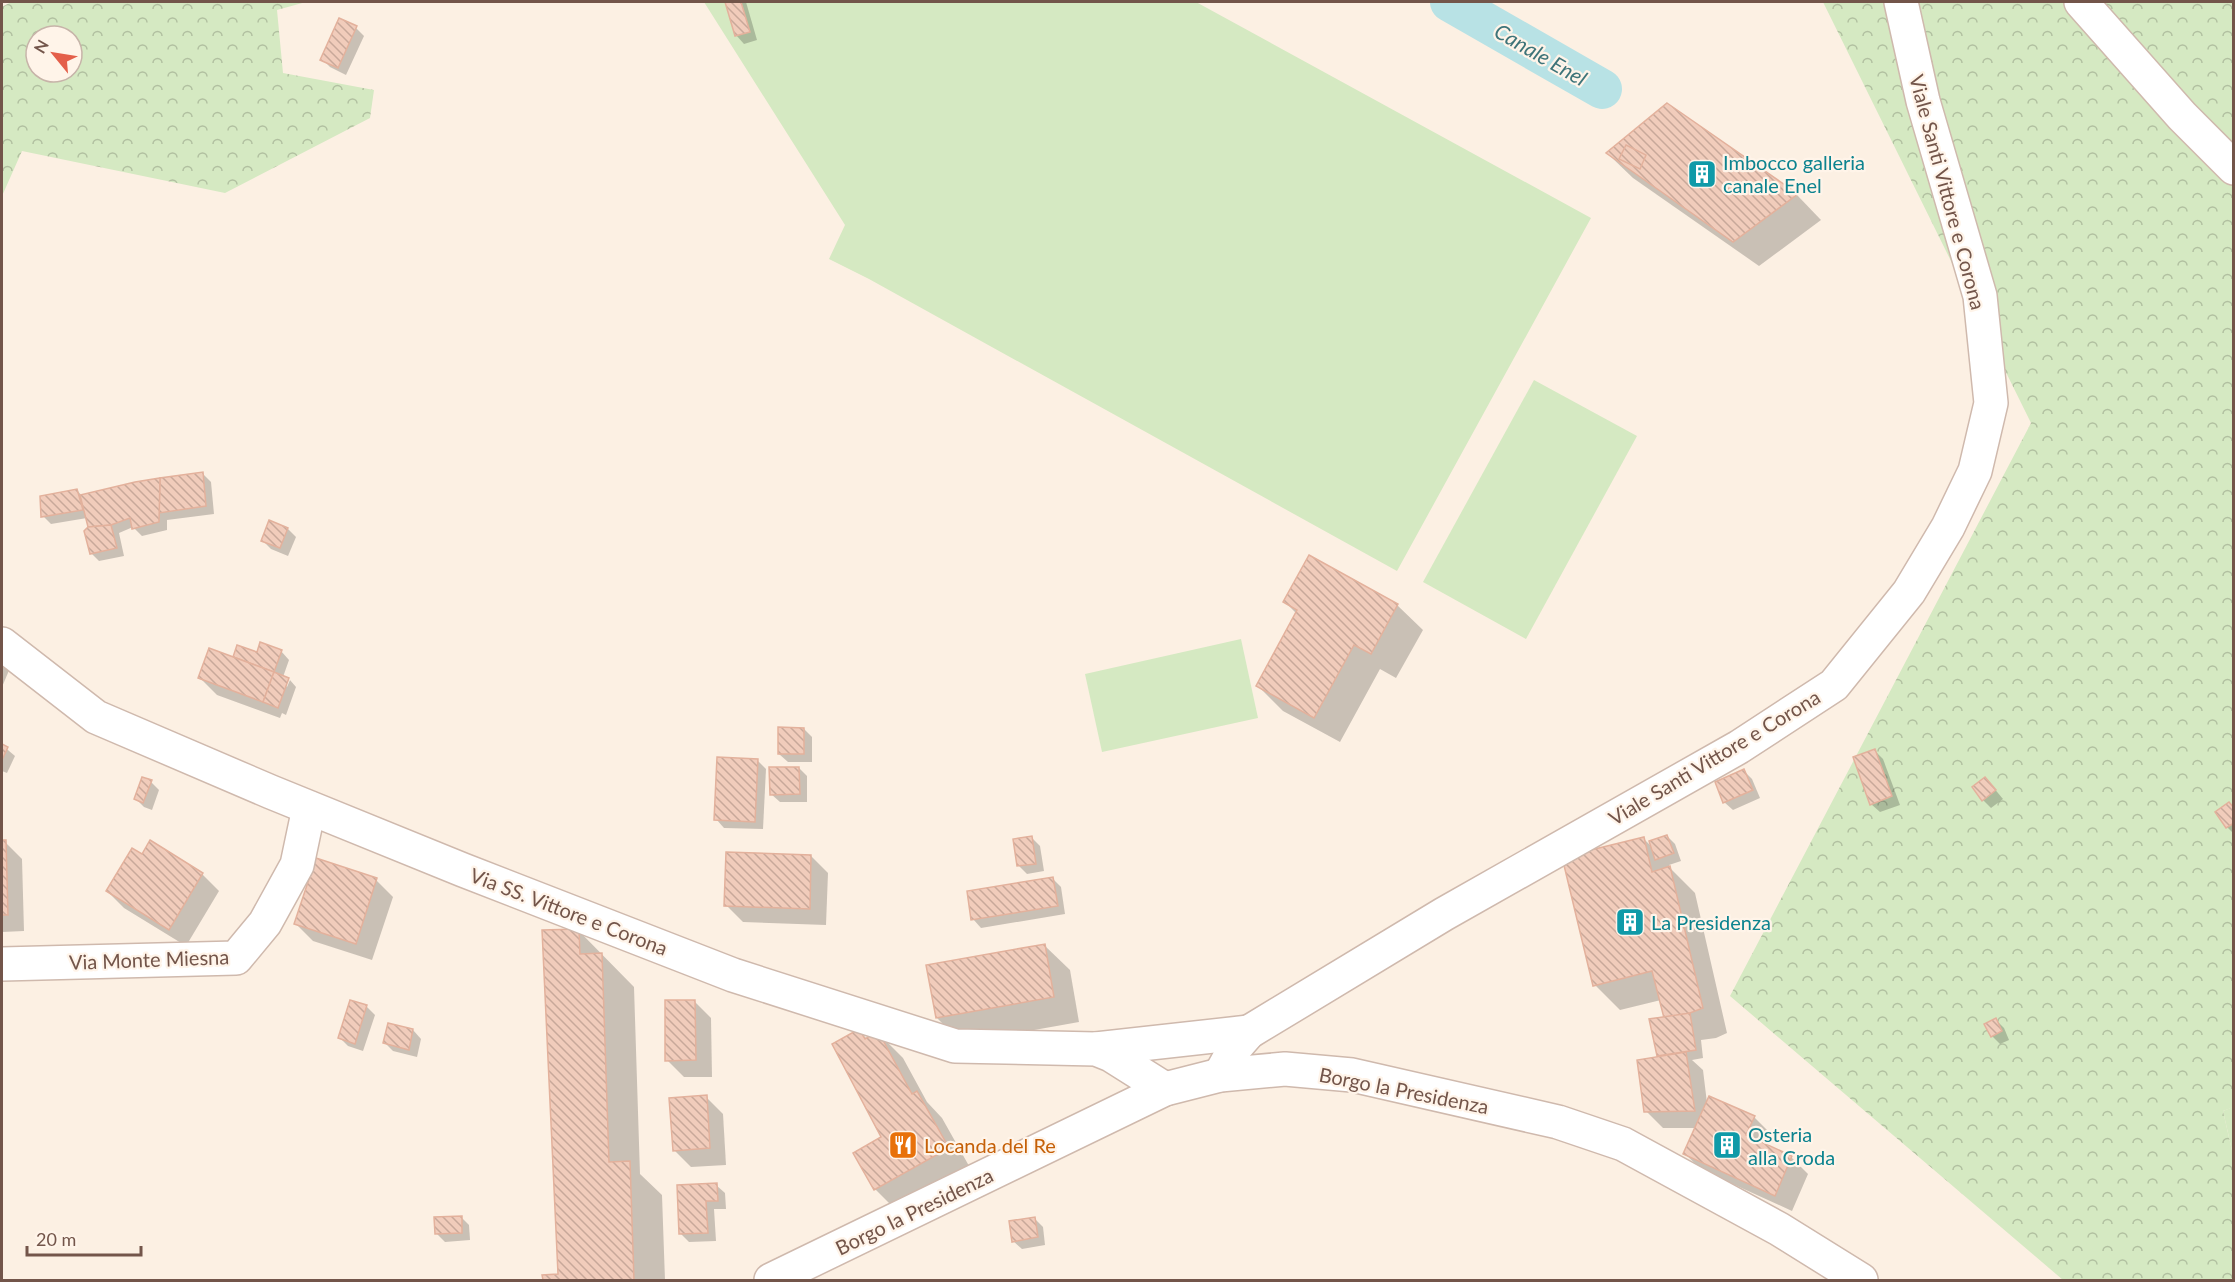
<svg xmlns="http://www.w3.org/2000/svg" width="2235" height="1282" font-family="Lato,sans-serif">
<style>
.grass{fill:url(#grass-tufts)}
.forest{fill:url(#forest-crowns);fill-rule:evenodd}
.garden{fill:#d5e9c2}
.shadow{fill:#0003}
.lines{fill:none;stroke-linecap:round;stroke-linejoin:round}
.canal{stroke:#b8e2e5;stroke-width:40}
.building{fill:url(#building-back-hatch);stroke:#e3b19c;stroke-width:1.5}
.minor-casing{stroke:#cfb9ad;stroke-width:36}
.minor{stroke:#fff;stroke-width:33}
.labels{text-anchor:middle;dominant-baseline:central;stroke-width:4.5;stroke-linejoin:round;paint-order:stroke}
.culture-label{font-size:20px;fill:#0d838f;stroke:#fff4e9;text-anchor:start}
.street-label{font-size:20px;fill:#73554a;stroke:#fff4e9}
.food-label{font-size:20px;fill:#c56008;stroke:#fff4e9;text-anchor:start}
.water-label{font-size:21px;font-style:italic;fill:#3e7479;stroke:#fff4e9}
</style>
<defs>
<pattern id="grass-tufts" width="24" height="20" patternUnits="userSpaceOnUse" patternTransform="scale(1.5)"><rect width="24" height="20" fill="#d5e9c2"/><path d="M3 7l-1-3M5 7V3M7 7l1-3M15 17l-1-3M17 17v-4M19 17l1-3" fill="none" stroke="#b1c0a0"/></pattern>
<pattern id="forest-crowns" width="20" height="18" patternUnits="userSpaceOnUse" patternTransform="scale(1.5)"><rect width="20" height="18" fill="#d5e9c2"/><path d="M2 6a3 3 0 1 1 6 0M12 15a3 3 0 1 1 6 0" fill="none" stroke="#b1c0a0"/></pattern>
<pattern id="building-back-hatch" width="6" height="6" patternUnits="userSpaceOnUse" patternTransform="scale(1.5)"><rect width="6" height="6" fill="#f1ccbb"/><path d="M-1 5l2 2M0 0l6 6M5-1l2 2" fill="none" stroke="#c8a89a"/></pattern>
</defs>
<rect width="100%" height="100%" fill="#fcf0e3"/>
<polygon class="grass" points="2233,1107 2233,1155 2223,1111"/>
<g class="forest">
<path d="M11,2H306L277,10L283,73L374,90L370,118L225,193L22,151L2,196V7ZM36,36H72V72H36Z"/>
<polygon points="1823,2 2233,2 2234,1107 2223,1111 2233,1155 2233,1280 2063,1280 1730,996 2031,423"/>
</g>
<g class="garden">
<polygon points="704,2 1196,2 1591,218 1397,571 869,279 829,259 845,225"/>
<polygon points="1534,380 1637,436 1526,639 1423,582"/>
<polygon points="1241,639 1258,718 1102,752 1085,674"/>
</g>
<g class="shadow">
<polygon points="726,2 746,2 757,40 744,44 736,35"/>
<polygon points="356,28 364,36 346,75 330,67 322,59"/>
<polygon points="1667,105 1797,195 1821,220 1759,266 1633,178 1608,154"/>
<polygon points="203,474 211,482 214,514 167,520 167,530 142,536 133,527 119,533 124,556 99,561 91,553 87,518 51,524 43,516 77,490 82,496"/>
<polygon points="288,529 296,537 288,556 271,549 263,541"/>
<polygon points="1309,557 1397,605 1423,630 1396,678 1380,669 1340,742 1283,711 1258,686 1297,614 1285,602"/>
<polygon points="281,651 289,660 283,677 285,685 287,687 290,680 296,687 286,715 282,713 280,718 217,695 200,678 258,654"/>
<polygon points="2,660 10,668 2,687"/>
<polygon points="804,729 812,737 812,762 788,762 779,754"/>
<polygon points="2,745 15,756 7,773 2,771"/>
<polygon points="1875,751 1883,759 1900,805 1880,812 1871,804"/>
<polygon points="758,761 766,769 763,829 724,828 716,819"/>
<polygon points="799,768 807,776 807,802 780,802 771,794"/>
<polygon points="1744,771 1752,779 1760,798 1733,810 1724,802"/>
<polygon points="151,782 159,790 152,810 144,807 136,799"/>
<polygon points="1993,787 2003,799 1991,808 1983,800"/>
<polygon points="2234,808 2234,834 2227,827"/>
<polygon points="1667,836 1675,844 1681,861 1669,865 1670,868 1695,893 1727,1033 1716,1038 1701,1040 1703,1058 1692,1060 1703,1070 1707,1103 1754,1117 1771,1134 1766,1146 1791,1157 1808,1174 1792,1211 1702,1170 1685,1154 1696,1128 1663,1128 1646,1111 1660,1058 1658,1056 1665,1018 1661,1000 1620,1010 1595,985 1644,839 1653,848"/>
<polygon points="1032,838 1040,846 1044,871 1027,874 1019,866"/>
<polygon points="2,842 5,842 22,859 24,931 2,932"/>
<polygon points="151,843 202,874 219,891 186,946 124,908 107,891 142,856"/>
<polygon points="811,856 828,873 826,925 743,922 726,905"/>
<polygon points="1053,879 1061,887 1065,914 981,928 973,919"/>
<polygon points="376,880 393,897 372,960 313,941 296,924"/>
<polygon points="578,930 634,987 640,1174 662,1195 665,1280 544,1280 544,1276 559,1276"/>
<polygon points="1044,945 1070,970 1079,1022 962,1043 937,1018"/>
<polygon points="694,1001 711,1018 712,1077 684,1077 667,1060"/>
<polygon points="366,1006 375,1015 363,1051 348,1046 340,1038"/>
<polygon points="1996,1020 2004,1028 2009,1040 2000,1044 1992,1036"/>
<polygon points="413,1030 421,1039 417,1057 393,1051 385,1043"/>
<polygon points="859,1031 867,1039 878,1033 903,1058 927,1102 942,1118 973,1173 900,1214 875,1189 883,1138"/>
<polygon points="706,1097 723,1114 726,1165 691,1167 674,1150"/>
<polygon points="716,1185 725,1193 726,1209 714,1209 716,1241 689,1242 681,1234"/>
<polygon points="461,1217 469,1225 470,1240 445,1242 436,1233"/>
<polygon points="1035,1219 1043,1227 1045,1245 1022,1249 1013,1241"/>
</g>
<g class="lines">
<polyline class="canal" points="1450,2 1602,89"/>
</g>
<g class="building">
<polygon points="725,2 741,2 750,32 735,36"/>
<polygon points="339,18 357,26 338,68 320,60"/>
<polygon points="1667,103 1798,194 1733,242 1606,153"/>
<polygon points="1626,145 1646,155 1640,169 1619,159"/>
<polygon points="203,472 206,506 159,513 160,478"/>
<polygon points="160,478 159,522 132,529 130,518 111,525 88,527 80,495 135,482"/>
<polygon points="77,489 83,510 41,517 40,496"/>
<polygon points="269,520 288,528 280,548 261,541"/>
<polygon points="111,525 117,548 90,554 84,531 88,527"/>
<polygon points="1309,555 1398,604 1371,654 1354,645 1314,718 1256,686 1297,610 1283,602"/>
<polygon points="260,642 282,650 274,672 233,657 237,645 257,652"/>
<polygon points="209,648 274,672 263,702 198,678"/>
<polygon points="274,672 289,678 278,708 263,702"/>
<polygon points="778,727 804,728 804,754 778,754"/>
<polygon points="2,744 8,747 2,760"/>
<polygon points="1875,749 1892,796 1870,805 1853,757"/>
<polygon points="717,757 758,759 755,822 714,820"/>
<polygon points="769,767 799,767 800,794 770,795"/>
<polygon points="1744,769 1753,790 1723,803 1715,782"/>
<polygon points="142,777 152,780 143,803 134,799"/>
<polygon points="1985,777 1996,790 1982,801 1972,787"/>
<polygon points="2229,802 2234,808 2234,823 2226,828 2215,812"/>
<polygon points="1667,835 1674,853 1655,860 1649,841"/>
<polygon points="1032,836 1036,864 1017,866 1013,839"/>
<polygon points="1644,837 1652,872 1670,866 1703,1008 1690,1013 1664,1018 1652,971 1593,986 1562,857"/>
<polygon points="2,840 6,840 8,915 2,915"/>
<polygon points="150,840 203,873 169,930 106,891 132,848 142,854"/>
<polygon points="726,852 811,855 810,909 724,906"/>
<polygon points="316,858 377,878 356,944 294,924"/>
<polygon points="1053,877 1058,906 971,920 967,891"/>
<polygon points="579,929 580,954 602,953 609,1162 630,1161 634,1280 543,1280 542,1275 558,1274 542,930"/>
<polygon points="1045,944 1054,997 936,1018 926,965"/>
<polygon points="350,1000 367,1005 355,1044 338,1038"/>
<polygon points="665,1000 695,1000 696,1060 665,1061"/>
<polygon points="1690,1013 1696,1050 1657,1056 1649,1019"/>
<polygon points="1996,1018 2002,1031 1991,1037 1984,1024"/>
<polygon points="388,1023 413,1029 409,1050 383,1043"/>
<polygon points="859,1029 865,1039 878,1031 912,1094 917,1091 949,1148 874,1190 853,1153 881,1137 832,1044"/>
<polygon points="1686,1052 1695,1111 1644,1112 1637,1060"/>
<polygon points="707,1095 710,1148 673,1151 669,1098"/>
<polygon points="1709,1096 1755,1116 1746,1135 1792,1156 1775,1196 1683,1154"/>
<polygon points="717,1183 718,1201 706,1201 708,1233 679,1234 677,1185"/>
<polygon points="462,1216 462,1233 435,1234 434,1217"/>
<polygon points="1035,1217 1038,1237 1012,1242 1009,1221"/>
</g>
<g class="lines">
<g class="minor-casing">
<g id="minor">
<polyline points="2081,2 2182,116 2234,168"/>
<polyline points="2,644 96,717 271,792 463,870 733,975 955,1046 1096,1049 1111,1055 1165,1089"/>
<polyline points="2,964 236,958 265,923 297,865 309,808"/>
<polyline points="1096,1049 1249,1032"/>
<polyline points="1220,1075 1235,1048 1249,1032 1444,914 1739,747 1834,685 1909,592 1948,527 1975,471 1991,403 1980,296 1923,101 1901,2"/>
<polyline points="771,1280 1165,1089 1220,1075 1285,1069 1352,1075 1558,1122 1623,1144 1779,1229 1861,1280"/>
</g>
</g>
<use href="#minor" class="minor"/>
</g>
<defs>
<g id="building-square" transform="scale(1.5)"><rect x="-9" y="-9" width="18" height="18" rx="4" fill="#0f9aa8" stroke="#fff4e9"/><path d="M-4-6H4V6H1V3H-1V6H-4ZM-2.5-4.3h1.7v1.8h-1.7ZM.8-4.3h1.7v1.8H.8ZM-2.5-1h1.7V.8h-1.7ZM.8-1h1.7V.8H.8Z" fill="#fff"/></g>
<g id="restaurant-square" transform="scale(1.5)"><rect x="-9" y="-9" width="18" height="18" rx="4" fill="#e8710a" stroke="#fff4e9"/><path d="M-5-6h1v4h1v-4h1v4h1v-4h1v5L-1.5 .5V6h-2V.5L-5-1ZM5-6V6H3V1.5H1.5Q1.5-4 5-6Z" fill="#fff"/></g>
</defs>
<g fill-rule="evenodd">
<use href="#building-square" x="1702" y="174"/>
<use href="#building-square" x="1630" y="922"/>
<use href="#restaurant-square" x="903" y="1145"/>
<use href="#building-square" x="1727" y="1145"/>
</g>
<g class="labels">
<g class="culture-label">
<text x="1723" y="162">Imbocco galleria<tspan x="1723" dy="23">canale Enel</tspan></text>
<text x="1651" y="922">La Presidenza</text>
<text x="1748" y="1134">Osteria<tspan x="1748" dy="23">alla Croda</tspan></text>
</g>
<g class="street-label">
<text transform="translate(1948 192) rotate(75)">Viale Santi Vittore e Corona</text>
<text transform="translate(1714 757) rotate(-31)">Viale Santi Vittore e Corona</text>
<text transform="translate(569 911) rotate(21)">Via SS. Vittore e Corona</text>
<text transform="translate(149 959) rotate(-2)">Via Monte Miesna</text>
<text transform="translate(1404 1090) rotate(11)">Borgo la Presidenza</text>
<text transform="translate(914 1211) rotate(-26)">Borgo la Presidenza</text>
</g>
<g class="food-label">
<text x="924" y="1145">Locanda del Re</text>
</g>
<g class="water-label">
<text transform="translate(1541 54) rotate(30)">Canale Enel</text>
</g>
</g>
<rect width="2235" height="1282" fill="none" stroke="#73554a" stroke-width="6"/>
<g transform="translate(54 54) rotate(300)"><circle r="28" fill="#fff4e9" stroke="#c7b4a9" stroke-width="1.5"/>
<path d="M0-4.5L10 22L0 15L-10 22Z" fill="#e45f4a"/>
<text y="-9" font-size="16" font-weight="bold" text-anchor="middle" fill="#73554a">N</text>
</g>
<path d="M27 1246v9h114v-9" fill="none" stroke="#73554a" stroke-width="3"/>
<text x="36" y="1246" font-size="18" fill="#73554a" stroke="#fff4e9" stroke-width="4.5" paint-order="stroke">20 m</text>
</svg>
